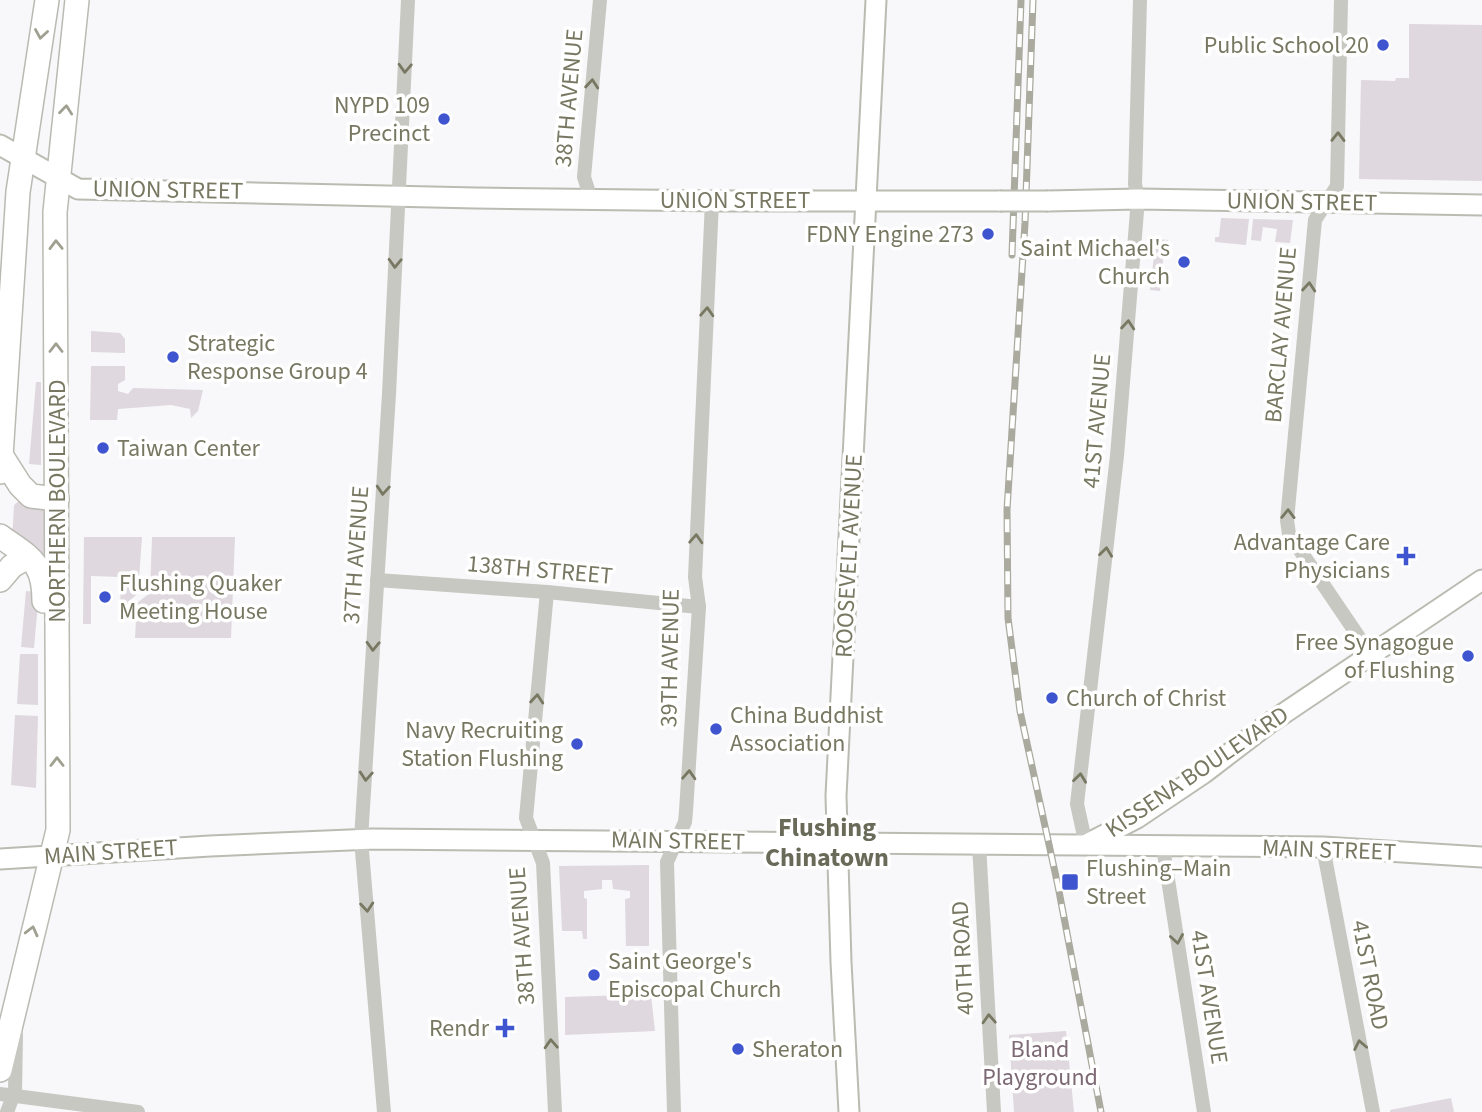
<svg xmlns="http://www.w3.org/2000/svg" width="1482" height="1112" font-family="'Source Sans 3',sans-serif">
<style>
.green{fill:#dfd8de}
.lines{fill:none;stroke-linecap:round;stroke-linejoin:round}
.secondary-casing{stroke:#babbb1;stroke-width:23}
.primary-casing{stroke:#babab2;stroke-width:26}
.street{stroke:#c7c8c1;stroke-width:14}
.secondary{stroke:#fff;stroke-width:19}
.primary{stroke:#fff;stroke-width:23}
.rail-casing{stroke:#aaaa9f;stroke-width:7}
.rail{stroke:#fff;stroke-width:4.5;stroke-dasharray:13;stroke-linecap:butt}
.secondary-bridge-casing{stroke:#babbb1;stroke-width:23;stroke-linecap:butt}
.secondary-bridge{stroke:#fff;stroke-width:19}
.oneway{stroke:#a0a091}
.oneway2{stroke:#787862}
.poi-dot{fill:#3f55d0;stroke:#fff;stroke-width:2.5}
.labels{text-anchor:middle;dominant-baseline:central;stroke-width:7;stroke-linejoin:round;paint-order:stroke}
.poi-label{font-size:24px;fill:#787862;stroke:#fff;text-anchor:end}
.street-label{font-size:24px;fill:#787862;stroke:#fff}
.park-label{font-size:24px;fill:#7c6974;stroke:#fff}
.neighbourhood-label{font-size:26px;font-weight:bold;fill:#696a58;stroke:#fff}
</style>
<rect width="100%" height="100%" fill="#f8f7f9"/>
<g class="green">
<polygon points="1409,24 1482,25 1482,181 1359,179 1361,80 1395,81 1396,78 1409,78"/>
<polygon points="1221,218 1249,219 1246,245 1215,242 1215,237 1219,237"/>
<polygon points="1253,219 1293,220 1290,243 1275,242 1277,229 1263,227 1261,241 1251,240"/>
<polygon points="1156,239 1168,240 1167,251 1164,251 1160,291 1150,290"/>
<polygon points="91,331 120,333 125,339 125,353 91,352"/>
<polygon points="91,366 125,366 125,380 118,384 118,391 128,394 133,388 203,390 198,411 191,418 190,409 171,405 118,409 117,420 90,420"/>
<polygon points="36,382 41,382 41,465 29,464"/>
<polygon points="19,501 29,507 48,510 48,558 44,560 12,540 14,505"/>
<polygon points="84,537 142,537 138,593 120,610 121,577 91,576 91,624 83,624"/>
<polygon points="152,537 235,537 231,638 135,638 137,603 150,593"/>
<polygon points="26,591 39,592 34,648 21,647"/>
<polygon points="20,654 38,654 38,705 17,704"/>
<polygon points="15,715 38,716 36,788 11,785"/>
<polygon points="649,865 649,946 626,946 625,899 630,898 630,891 613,889 612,880 602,880 602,889 584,891 584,898 587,899 587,939 583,939 582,931 562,931 559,866"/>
<polygon points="627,995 651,995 655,1031 565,1035 565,997"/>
<polygon points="1066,1031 1074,1112 1014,1112 1009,1035"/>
<polygon points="1451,1098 1454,1112 1390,1112 1390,1110"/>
</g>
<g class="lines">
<g class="secondary-casing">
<g id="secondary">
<polyline points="0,145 78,189 476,198 725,201 1000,201"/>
<polyline points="1048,201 1138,199 1482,205"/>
<polyline points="1087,844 1137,818 1204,773 1268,724 1482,580"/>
<polyline points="0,859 210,846 373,839 1323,847 1482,857"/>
<polyline points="849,1112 841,962 836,796 876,0"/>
</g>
</g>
<g class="primary-casing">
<g id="primary">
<polyline points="1,455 20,485 31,496 57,499"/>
<polyline points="0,472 18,192 47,0"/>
<path d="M0,536C30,558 44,561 44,601"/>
<polyline points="0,580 12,566 28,557"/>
<polyline points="0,1070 58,830 55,212 77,0"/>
</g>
</g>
<g class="street">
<polyline points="1341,0 1337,186 1315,220 1287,520 1289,534 1371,655"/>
<polyline points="591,199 584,177 600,0"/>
<polyline points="377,580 547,592 699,607"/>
<polyline points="547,592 526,818 543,863 555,1112"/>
<polyline points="979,844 994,1112"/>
<polyline points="1086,845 1077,804 1117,456 1138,199 1135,184 1140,0"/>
<polyline points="1163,847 1204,1112"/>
<polyline points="1323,847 1373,1112"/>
<polyline points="0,1094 138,1112"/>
<polyline points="7,1112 15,1091 16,1034"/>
<polyline points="384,1112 361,839 389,394 408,0"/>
<polyline points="674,1112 667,862 685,822 686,811 699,607 695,577 712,201"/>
</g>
<use href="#secondary" class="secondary"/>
<use href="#primary" class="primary"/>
<g class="rail-casing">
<g id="rail">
<polyline points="1033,0 1025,223 1007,510 1008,618 1020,711 1058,886 1101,1112"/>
<polyline points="1012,255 1021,0"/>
</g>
</g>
<use href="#rail" class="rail"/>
<g class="secondary-bridge-casing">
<polyline id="secondary-bridge" points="1000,201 1048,201"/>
</g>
<use href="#secondary-bridge" class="secondary-bridge"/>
</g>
<defs><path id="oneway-chevron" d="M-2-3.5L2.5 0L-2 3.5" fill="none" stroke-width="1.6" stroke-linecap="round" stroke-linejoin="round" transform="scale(1.75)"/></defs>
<g class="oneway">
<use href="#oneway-chevron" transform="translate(41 34) rotate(99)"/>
<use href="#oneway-chevron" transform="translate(66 110) rotate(-84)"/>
<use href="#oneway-chevron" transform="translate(56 245) rotate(-91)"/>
<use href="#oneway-chevron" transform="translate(56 348) rotate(-90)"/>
<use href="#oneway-chevron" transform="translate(57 762) rotate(-90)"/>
<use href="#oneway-chevron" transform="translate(32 931) rotate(-76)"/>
</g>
<g class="oneway2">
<use href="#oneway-chevron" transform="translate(405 68) rotate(93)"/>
<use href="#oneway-chevron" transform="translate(592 84) rotate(-85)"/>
<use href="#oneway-chevron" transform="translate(1338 137) rotate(-89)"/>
<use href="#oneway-chevron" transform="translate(395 263) rotate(92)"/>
<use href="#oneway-chevron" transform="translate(1309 287) rotate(-85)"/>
<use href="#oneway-chevron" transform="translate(707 312) rotate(-87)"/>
<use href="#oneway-chevron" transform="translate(1128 325) rotate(-85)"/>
<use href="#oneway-chevron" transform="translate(383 490) rotate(94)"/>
<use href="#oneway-chevron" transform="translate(1288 514) rotate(-89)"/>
<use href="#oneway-chevron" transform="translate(696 539) rotate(-87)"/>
<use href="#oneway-chevron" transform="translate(1106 552) rotate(-83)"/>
<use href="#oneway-chevron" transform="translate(373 646) rotate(92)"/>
<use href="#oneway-chevron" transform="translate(537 699) rotate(-85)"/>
<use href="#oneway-chevron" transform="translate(689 775) rotate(-87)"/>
<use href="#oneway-chevron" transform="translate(366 776) rotate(94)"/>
<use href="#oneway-chevron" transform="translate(1080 778) rotate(-83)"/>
<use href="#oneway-chevron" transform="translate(367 907) rotate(85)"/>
<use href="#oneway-chevron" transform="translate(1177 939) rotate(81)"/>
<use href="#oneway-chevron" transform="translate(989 1019) rotate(-93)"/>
<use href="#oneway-chevron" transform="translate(551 1044) rotate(-93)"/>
<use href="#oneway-chevron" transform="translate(1360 1045) rotate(-101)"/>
</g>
<g class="poi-dot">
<circle cx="1383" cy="45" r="7"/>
<circle cx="444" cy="119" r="7"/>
<circle cx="988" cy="234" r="7"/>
<circle cx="1184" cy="262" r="7"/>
<circle cx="173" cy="357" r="7"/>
<circle cx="103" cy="448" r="7"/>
<path d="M1402.5 545.5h7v7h7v7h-7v7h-7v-7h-7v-7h7z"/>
<circle cx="105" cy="597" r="7"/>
<circle cx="1468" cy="656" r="7"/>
<circle cx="1052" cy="698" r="7"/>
<circle cx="716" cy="729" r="7"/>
<circle cx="577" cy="744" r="7"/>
<rect x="1061" y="873" width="18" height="18" rx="3.5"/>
<circle cx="594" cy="975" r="7"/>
<path d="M501.5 1017.5h7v7h7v7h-7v7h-7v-7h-7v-7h7z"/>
<circle cx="738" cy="1049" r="7"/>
</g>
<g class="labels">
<g class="poi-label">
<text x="1369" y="45">Public School 20</text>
<text x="430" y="105">NYPD 109<tspan x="430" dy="28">Precinct</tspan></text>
<text x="974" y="234">FDNY Engine 273</text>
<text x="1170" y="248">Saint Michael's<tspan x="1170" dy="28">Church</tspan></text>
<text x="187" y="343" text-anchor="start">Strategic<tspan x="187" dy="28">Response Group 4</tspan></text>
<text x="117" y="448" text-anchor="start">Taiwan Center</text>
<text x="1390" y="542">Advantage Care<tspan x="1390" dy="28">Physicians</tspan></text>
<text x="119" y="583" text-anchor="start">Flushing Quaker<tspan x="119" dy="28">Meeting House</tspan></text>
<text x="1454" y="642">Free Synagogue<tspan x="1454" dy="28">of Flushing</tspan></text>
<text x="1066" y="698" text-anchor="start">Church of Christ</text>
<text x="730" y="715" text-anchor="start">China Buddhist<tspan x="730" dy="28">Association</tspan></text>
<text x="563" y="730">Navy Recruiting<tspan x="563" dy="28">Station Flushing</tspan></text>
<text x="1086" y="868" text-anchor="start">Flushing–Main<tspan x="1086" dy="28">Street</tspan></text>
<text x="608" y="961" text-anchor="start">Saint George's<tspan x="608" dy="28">Episcopal Church</tspan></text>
<text x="489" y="1028">Rendr</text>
<text x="752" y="1049" text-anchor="start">Sheraton</text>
</g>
<g class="street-label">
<text transform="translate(569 98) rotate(-85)">38TH AVENUE</text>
<text transform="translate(168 190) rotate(1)">UNION STREET</text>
<text x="735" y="200">UNION STREET</text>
<text transform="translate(1302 202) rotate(1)">UNION STREET</text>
<text transform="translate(1281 335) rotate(-85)">BARCLAY AVENUE</text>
<text transform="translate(1097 421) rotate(-85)">41ST AVENUE</text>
<text transform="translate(57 501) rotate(-90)">NORTHERN BOULEVARD</text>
<text transform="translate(356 555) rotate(-86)">37TH AVENUE</text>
<text transform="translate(849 556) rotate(-87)">ROOSEVELT AVENUE</text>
<text transform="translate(540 570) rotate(5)">138TH STREET</text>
<text transform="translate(670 658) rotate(-89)">39TH AVENUE</text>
<text transform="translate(1197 772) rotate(-34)">KISSENA BOULEVARD</text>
<text transform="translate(678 841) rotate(1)">MAIN STREET</text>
<text transform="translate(1329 850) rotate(2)">MAIN STREET</text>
<text transform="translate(111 852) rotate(-4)">MAIN STREET</text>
<text transform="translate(522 936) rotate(-94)">38TH AVENUE</text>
<text transform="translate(963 958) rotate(-93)">40TH ROAD</text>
<text transform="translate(1370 975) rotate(79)">41ST ROAD</text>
<text transform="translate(1209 997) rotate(81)">41ST AVENUE</text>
</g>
<g class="park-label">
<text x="1040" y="1049">Bland<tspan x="1040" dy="28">Playground</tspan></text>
</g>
<g class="neighbourhood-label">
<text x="827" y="827">Flushing<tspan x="827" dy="30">Chinatown</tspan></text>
</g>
</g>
</svg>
